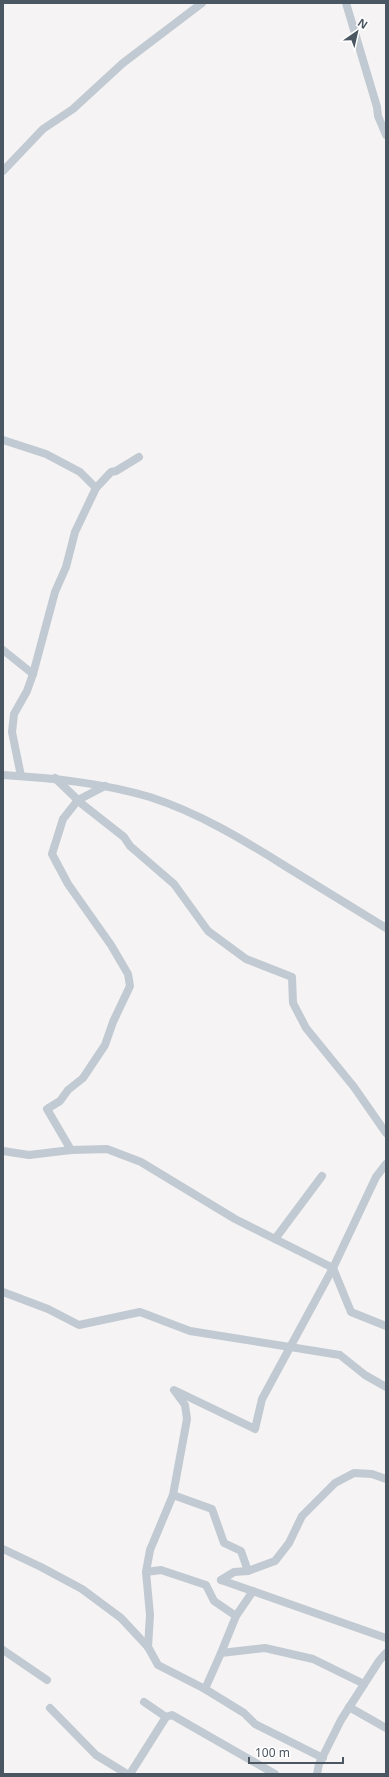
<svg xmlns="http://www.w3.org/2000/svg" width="389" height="1777" font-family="'Noto Sans',sans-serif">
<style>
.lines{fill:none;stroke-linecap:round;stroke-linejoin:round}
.minor{stroke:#c1cad2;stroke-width:8}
</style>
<rect width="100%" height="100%" fill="#f5f3f3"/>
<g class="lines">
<g class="minor">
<polyline points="346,3 377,107 378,116 386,135"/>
<polyline points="3,171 43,129 73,109 123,63 202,3"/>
<polyline points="3,440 46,454 80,472 96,488"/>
<polyline points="3,650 33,674"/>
<path d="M3,775C53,778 102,783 150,797C199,813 242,839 285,866C319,887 352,907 386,928"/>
<polyline points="21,776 12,732 14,714 27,691 33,674 55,592 66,567 75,532 96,488 111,472 116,471 139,457"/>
<polyline points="55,778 82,804 124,837 130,846 174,884 208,931 246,959 292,977 293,1003 306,1028 354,1087 386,1133"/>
<polyline points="71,1150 47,1109 60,1101 68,1090 83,1078 105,1045 113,1022 130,986 128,974 111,945 68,884 52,854 63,819 78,800 105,786"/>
<polyline points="3,1151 29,1155 71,1150 107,1149 141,1162 235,1219 333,1268 351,1312 386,1326"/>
<polyline points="275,1239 322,1176"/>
<polyline points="3,1292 48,1309 79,1325 140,1312 190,1331 340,1355 365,1375 386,1387"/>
<polyline points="3,1549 41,1567 82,1589 121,1618 148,1647 158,1665 205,1689 244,1713 255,1724 323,1758"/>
<polyline points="248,1571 241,1551 224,1543 212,1509 173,1495 187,1419 185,1405 174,1390 255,1429 262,1399 333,1268 376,1177 386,1164"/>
<polyline points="146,1572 161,1570 206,1585 214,1601 236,1616"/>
<polyline points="221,1580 234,1572 248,1571 275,1561 289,1543 302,1516 335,1483 354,1473 372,1474 386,1479"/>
<polyline points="221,1580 386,1638"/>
<polyline points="148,1647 150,1615 146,1572 150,1550 173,1495"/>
<polyline points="3,1650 47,1680"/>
<polyline points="221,1653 236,1616 253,1591"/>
<polyline points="205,1689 221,1653 265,1648 313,1659 364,1684"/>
<polyline points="144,1702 166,1717"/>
<polyline points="349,1707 386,1728"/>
<polyline points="50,1708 96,1755 127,1774"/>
<polyline points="130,1774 166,1717 172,1715 275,1774"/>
<polyline points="317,1774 319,1764 341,1720 379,1661 386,1653"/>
</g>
</g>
<rect width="389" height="1777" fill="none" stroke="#4a5661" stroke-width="8"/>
<g transform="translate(357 32) rotate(34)" stroke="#ffffff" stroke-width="3" paint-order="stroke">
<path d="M0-3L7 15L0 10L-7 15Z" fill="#4a5661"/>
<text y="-6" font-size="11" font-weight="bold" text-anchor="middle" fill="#4a5661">N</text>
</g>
<path d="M249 1757v6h94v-6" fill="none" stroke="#4a5661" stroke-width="2"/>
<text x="255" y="1757" font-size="12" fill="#4a5661" stroke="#ffffff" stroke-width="3" paint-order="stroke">100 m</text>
</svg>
